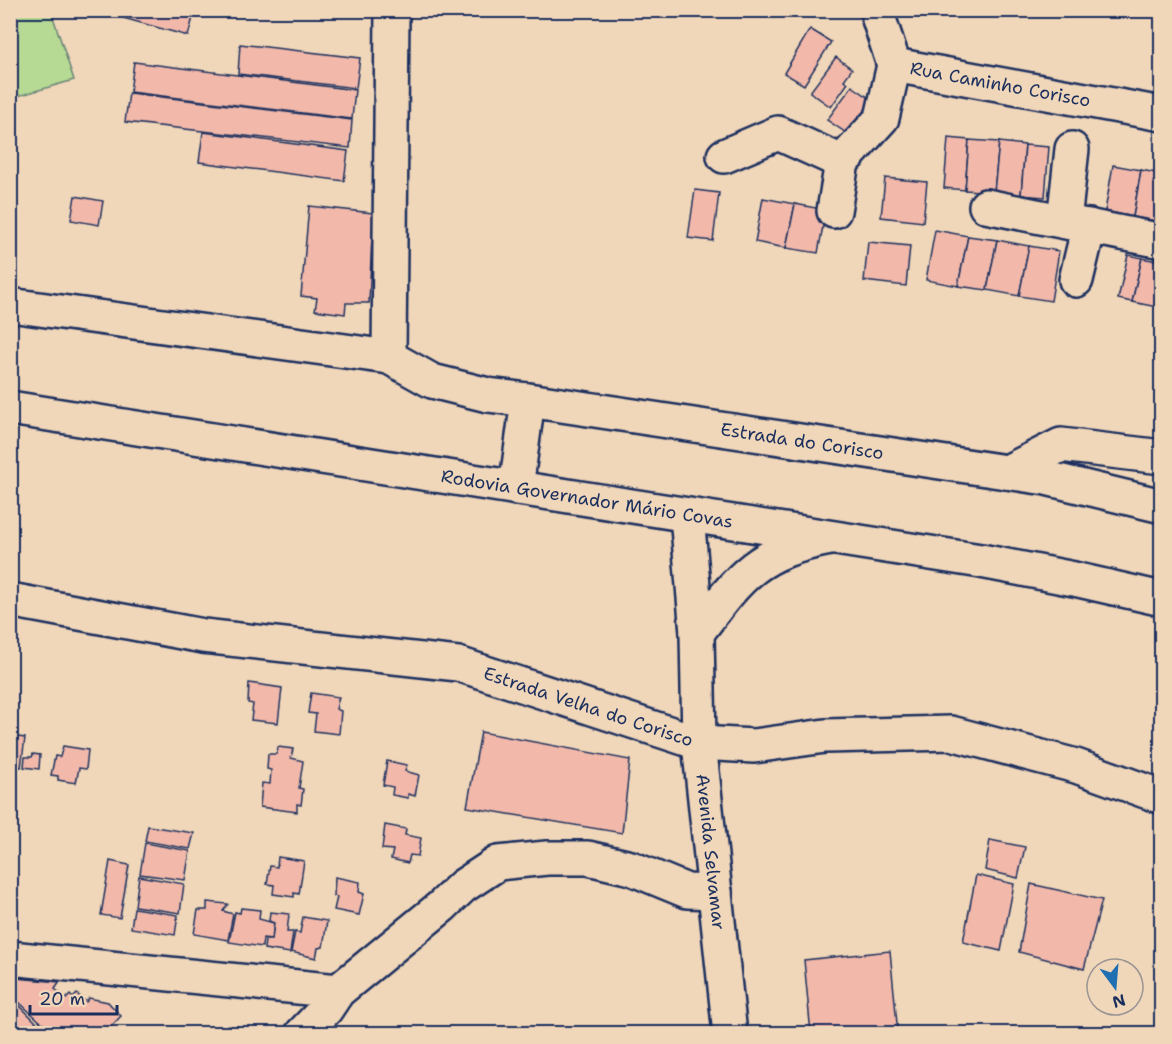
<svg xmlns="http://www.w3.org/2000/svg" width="1172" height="1044" font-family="'Shantell Sans',sans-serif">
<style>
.green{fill:#b6d993;stroke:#688478;stroke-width:1.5}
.building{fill:#f2b9aa;stroke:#1b2f5e;stroke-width:1.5}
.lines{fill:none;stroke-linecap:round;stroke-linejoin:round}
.minor-casing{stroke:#1b2f5e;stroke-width:38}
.trunk-casing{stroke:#1b2f5e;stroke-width:38}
.minor{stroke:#f1d7b9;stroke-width:33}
.trunk{stroke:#f1d7b9;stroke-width:33}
.labels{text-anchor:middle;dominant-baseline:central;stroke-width:4.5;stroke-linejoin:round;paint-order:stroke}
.street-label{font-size:18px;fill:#1b2f5e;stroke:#f1d7b9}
</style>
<rect width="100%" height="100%" fill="#f1d7b9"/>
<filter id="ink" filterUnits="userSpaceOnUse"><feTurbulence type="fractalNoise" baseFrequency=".0167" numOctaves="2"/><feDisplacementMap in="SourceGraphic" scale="12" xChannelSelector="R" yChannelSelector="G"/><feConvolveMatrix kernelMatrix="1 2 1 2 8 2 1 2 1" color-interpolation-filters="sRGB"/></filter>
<g filter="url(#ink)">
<polygon class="green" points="11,10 51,11 74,80 11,98"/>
<g class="building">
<polygon points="118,10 195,10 188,36 116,16"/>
<polygon points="810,29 831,42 804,85 784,73"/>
<polygon points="240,44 360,58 356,88 238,74"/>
<polygon points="836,57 852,69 844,80 848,83 831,107 810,92"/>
<polygon points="134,62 355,90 352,119 130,92"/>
<polygon points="852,86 878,104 854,138 827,120"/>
<polygon points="129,93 352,120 350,148 125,122"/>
<polygon points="203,132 348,151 344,181 199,162"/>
<polygon points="948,138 969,140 965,190 944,188"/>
<polygon points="969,140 999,142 994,192 965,190"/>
<polygon points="999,142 1025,145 1021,195 994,192"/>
<polygon points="1025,145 1049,147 1045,197 1021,195"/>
<polygon points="1113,165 1141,170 1133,217 1105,211"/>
<polygon points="1141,170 1162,174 1162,222 1133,217"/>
<polygon points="885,178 927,182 923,222 881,217"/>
<polygon points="695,190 719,193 713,241 688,238"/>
<polygon points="75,196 103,201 99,225 71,220"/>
<polygon points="763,198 795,204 786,248 755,242"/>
<polygon points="795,204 826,210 818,253 786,248"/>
<polygon points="309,206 373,213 369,303 346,303 345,314 315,310 317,298 301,296"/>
<polygon points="935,230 968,236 958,286 926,280"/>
<polygon points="968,236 997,240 987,290 958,286"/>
<polygon points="997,240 1029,246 1019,296 987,290"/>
<polygon points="868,242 910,246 906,286 864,281"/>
<polygon points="1029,246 1059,251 1051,301 1019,296"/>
<polygon points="1128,255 1142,258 1132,302 1118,299"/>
<polygon points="1142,258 1162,262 1162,308 1132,302"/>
<polygon points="249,683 282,688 278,723 251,720 253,704 248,703"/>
<polygon points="311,693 339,697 336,709 341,711 339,734 314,731 316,714 308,713"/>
<polygon points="481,732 630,760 622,833 467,807"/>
<polygon points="10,736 25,738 21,767 10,765"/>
<polygon points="63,746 88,750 86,769 79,768 76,783 58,780 58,776 51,775 55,756 60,757"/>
<polygon points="278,747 293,749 291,758 303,761 299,788 303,789 301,805 297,804 297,812 260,807 262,783 270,784 271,770 267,769 268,754 277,754"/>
<polygon points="33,754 40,755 39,769 24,767 25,757 32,757"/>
<polygon points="387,761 407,765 405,771 419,775 415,796 408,794 408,798 392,795 393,787 383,785"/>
<polygon points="385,825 406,829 405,835 421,838 418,856 410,855 408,863 391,859 393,850 382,849"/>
<polygon points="148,826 194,833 190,849 145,841"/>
<polygon points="990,840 1025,847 1018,878 985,870"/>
<polygon points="145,843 190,851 185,880 140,874"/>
<polygon points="278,857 304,861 299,894 294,893 294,897 273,894 274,885 267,884 270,866 277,867"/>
<polygon points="110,861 129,865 120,918 101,915"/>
<polygon points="10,869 11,880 17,881 13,906 10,906"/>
<polygon points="976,875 1014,884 1001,951 963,942"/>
<polygon points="139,876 184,884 180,913 135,906"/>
<polygon points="335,877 360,882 359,892 364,894 359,915 334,910 337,897 334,896"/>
<polygon points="1031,884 1102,900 1084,969 1019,952"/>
<polygon points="207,902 228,904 223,911 233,914 228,940 194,934 198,910 207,910"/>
<polygon points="134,908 178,915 175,935 131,928"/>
<polygon points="241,908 260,910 259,919 274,923 272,939 263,938 262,947 229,942 235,912 240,913"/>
<polygon points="270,912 289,914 287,932 293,932 290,953 264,949 265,940 272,940 274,923 269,921"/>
<polygon points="303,917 327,921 323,947 318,948 316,958 291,952 295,932 300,933"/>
<polygon points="890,951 898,1034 811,1034 804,960"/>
<polygon points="15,978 60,982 55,989 66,999 70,995 73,998 77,994 86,1002 89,998 108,1002 121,1016 104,1034 54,1034 10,994 10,979"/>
<polygon points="20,1006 48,1034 10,1034 10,1015"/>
</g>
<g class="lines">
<g class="minor-casing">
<g id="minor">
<polyline points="880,10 879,19 894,65"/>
<path id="s1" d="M894,65L1162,114"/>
<polyline points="724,156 778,133 842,162"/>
<polyline points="986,206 1162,241"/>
<polyline points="834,211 842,162 882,118 894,65"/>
<polyline points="1064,221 1072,149"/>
<polyline points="1076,280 1089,226"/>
<polyline points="10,305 389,357 432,381 488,395 528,400"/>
<polyline points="389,357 392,11 394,10"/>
<polyline points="1007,472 1061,445 1162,457"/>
<path id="s2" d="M516,488L528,400L1046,478L1162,506"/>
<path id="s3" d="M687,515L697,633L699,743L730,1034"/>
<path id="s4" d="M10,600L203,636L458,664L699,743L754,746L825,736L951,733L1076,766L1162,797"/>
<path d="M697,633C740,576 756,552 830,538"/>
<polyline points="10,958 338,991"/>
<polyline points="302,1034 326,1009 338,991 442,906 463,886 498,863 547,858 588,858 631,868 687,891 715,892"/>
</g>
</g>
<g class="trunk-casing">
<g id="trunk">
<path id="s5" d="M10,408L981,561L1074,579L1162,599"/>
</g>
</g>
<use href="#minor" class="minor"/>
<use href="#trunk" class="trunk"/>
</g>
</g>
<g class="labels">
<g class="street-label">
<text stroke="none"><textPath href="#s1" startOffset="108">Rua Caminho Corisco</textPath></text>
<text stroke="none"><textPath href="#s2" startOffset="366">Estrada do Corisco</textPath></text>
<text stroke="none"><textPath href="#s5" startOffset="584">Rodovia Governador Mário Covas</textPath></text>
<text stroke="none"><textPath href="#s4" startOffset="590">Estrada Velha do Corisco</textPath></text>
<text stroke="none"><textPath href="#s3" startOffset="338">Avenida Selvamar</textPath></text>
</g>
</g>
<rect width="1172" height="1044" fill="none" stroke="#f1d7b9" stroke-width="36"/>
<rect x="18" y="18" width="1136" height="1008" fill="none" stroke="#1b2f5e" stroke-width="2" filter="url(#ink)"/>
<g transform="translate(1115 987) rotate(164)"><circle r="28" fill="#f1d7b9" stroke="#9b9495" stroke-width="1.5"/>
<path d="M0-4.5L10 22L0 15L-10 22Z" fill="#1f6fb2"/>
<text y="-9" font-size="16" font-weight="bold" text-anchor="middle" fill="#1b2f5e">N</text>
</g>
<path d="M30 1005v9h87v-9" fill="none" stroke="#1b2f5e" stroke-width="3"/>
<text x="39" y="1005" font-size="18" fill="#1b2f5e" stroke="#f1d7b9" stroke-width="4.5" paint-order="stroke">20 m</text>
</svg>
